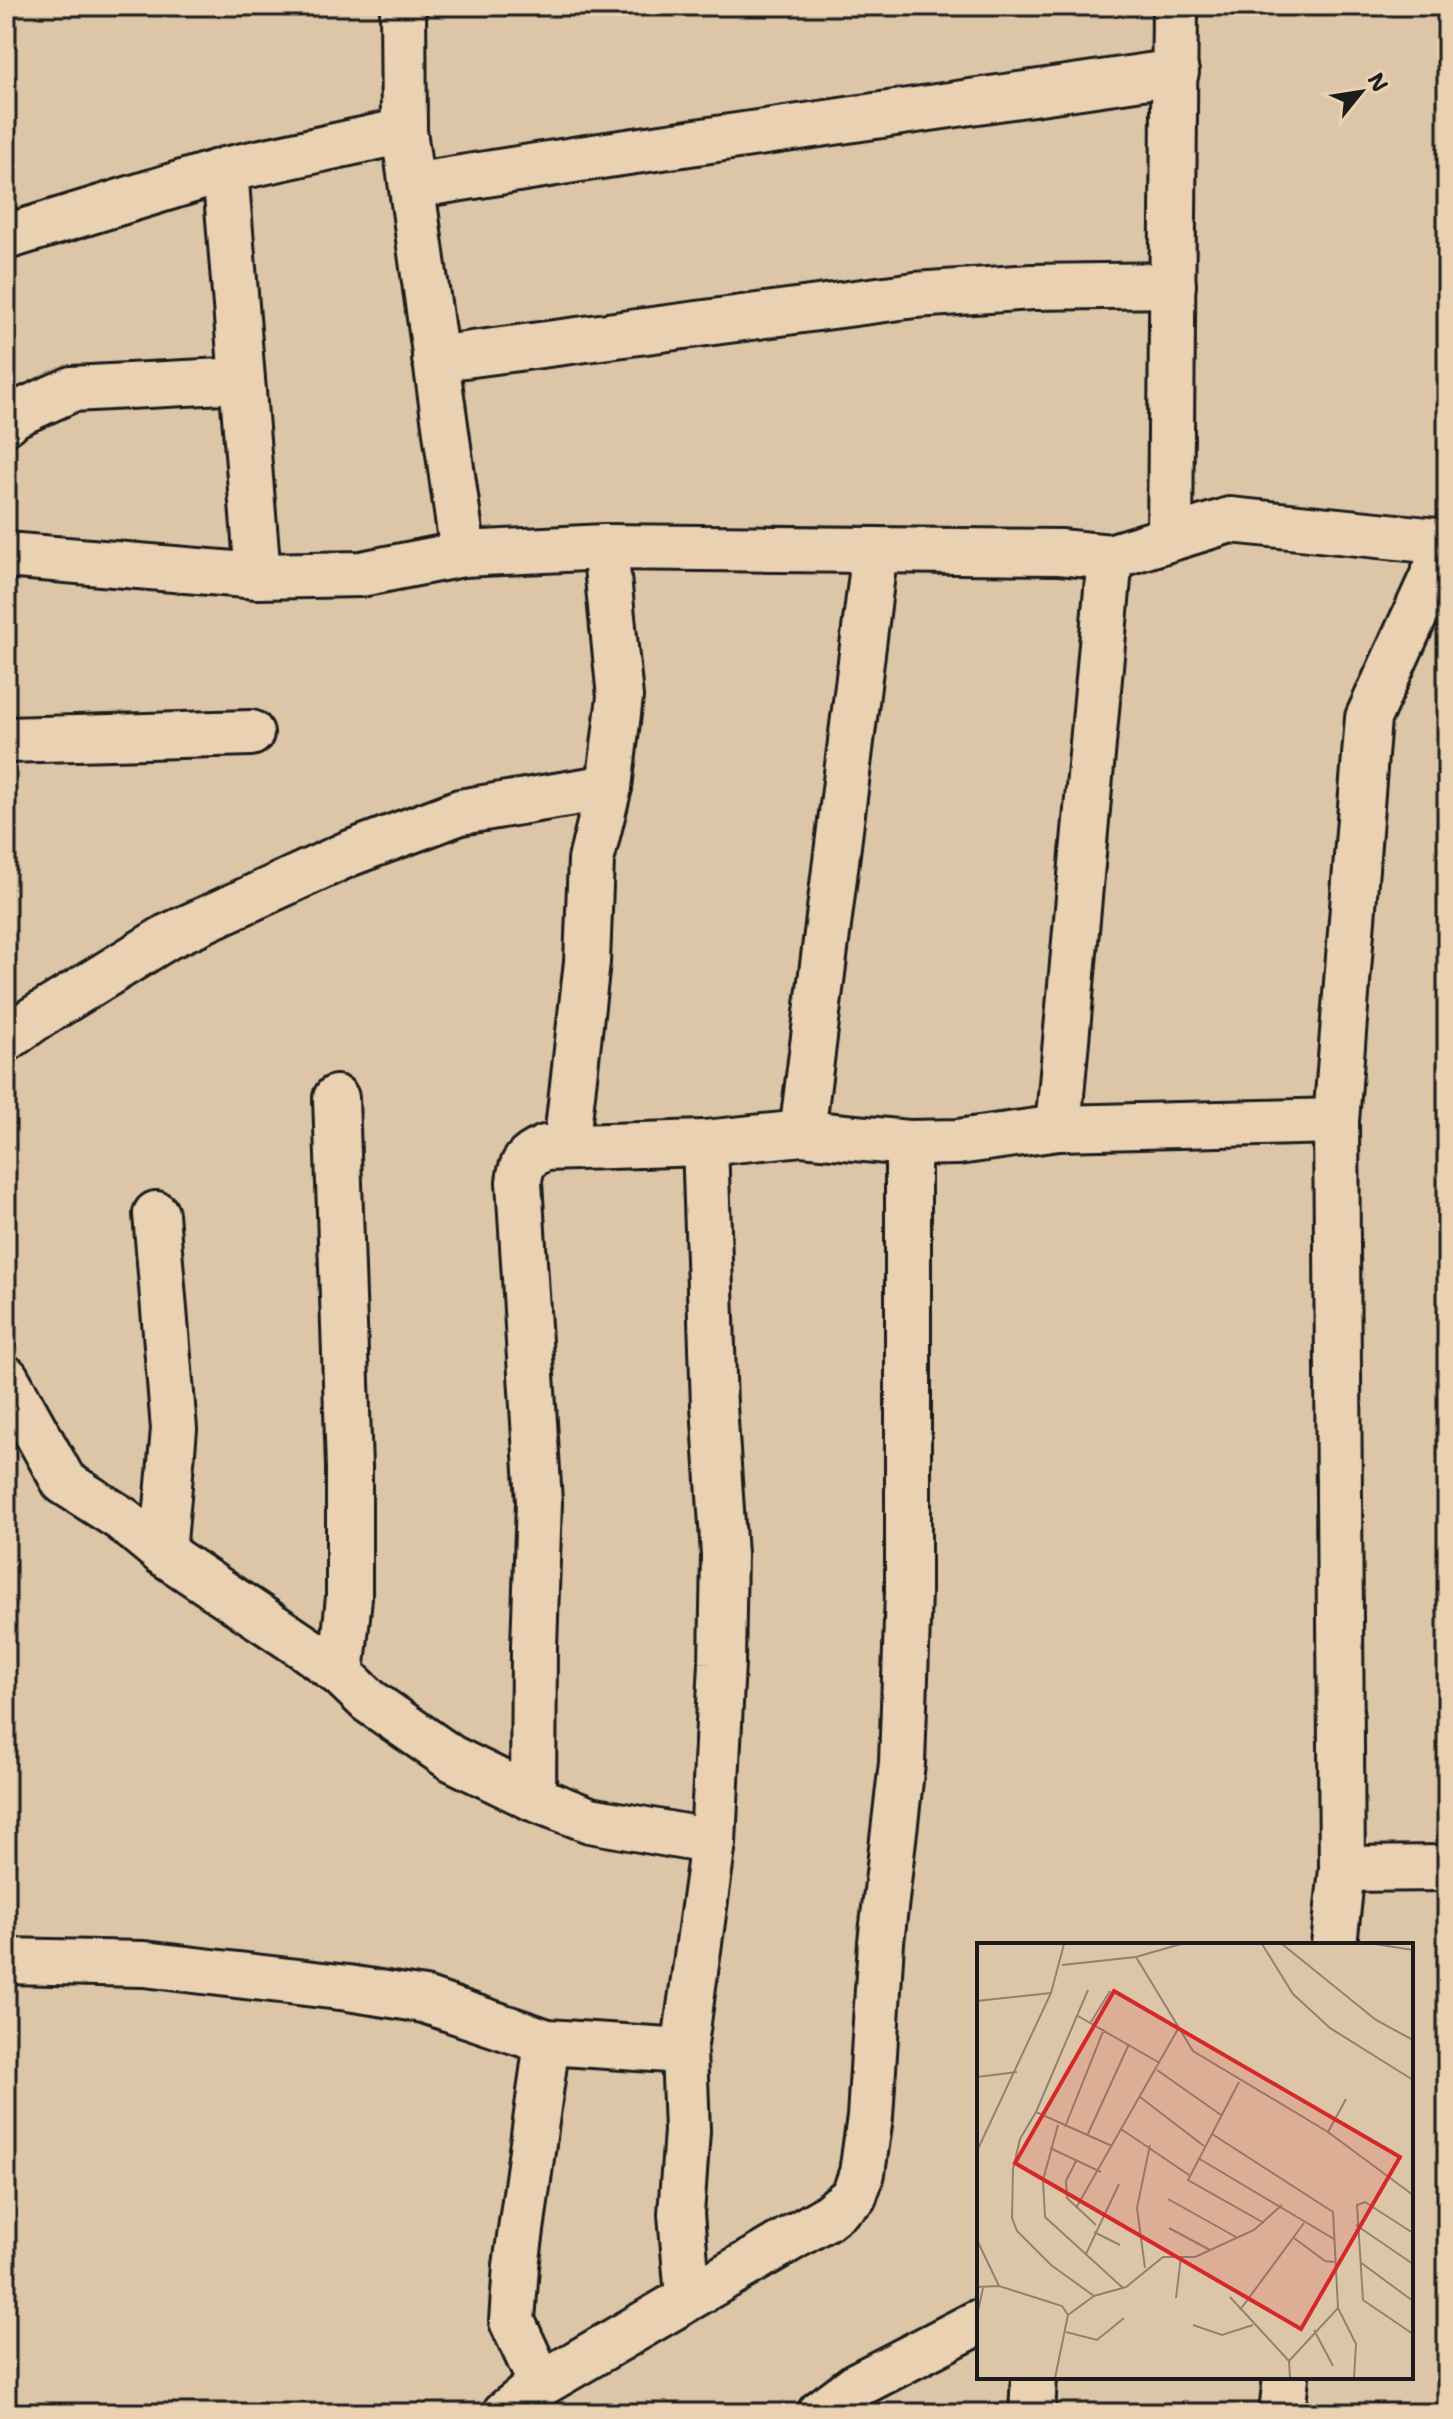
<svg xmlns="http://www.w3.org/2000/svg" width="1453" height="2419" font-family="'Shantell Sans',sans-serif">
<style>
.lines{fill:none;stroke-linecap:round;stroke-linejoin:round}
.street-casing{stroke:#1c1c1c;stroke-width:50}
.street{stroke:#e9d1b1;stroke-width:44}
.inset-road{fill:none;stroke:#908270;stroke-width:2}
.view{fill:#d62828;fill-opacity:0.15;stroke:#d62828;stroke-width:4}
.inset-edge{fill:none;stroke:#1c1c1c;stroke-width:4}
</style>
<rect width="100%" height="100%" fill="#ddc6a8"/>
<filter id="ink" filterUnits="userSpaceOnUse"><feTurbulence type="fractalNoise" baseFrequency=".0125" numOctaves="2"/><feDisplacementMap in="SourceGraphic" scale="16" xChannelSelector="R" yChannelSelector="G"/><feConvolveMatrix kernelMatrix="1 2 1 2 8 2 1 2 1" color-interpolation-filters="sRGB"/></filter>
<g filter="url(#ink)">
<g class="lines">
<g class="street-casing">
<g id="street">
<polyline points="403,6 404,131 463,554"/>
<polyline points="225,170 258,576"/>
<polyline points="412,186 580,159 1176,72"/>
<polyline points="6,237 225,170 404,131"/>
<polyline points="435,359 915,295 1032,287 1173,285"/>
<polyline points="6,422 14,415 72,389 242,380"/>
<polyline points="1170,536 1175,6"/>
<polyline points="6,555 258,576 361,574 463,554 605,547 1060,552 1110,557 1230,520 1447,542"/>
<polyline points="6,740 251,733"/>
<polyline points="6,1039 34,1019 167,937 348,854 460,812 609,787"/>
<polyline points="336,1098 349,1467 349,1597 341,1674"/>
<polyline points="1058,1128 1110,557"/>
<polyline points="802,1133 875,550"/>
<polyline points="566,1147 587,962 591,860 609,787 620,697 605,547"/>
<polyline points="156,1214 174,1429 163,1553"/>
<polyline points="6,1378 64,1482 122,1519 163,1553 307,1649 341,1674 369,1701 451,1758 533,1798 590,1820 713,1842"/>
<path d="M533,1798L534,1647L539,1502L519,1182C521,1162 527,1156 545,1148L705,1143L802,1133L908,1143L958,1142L1058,1128L1336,1121"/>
<polyline points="1342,1869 1447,1868"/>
<polyline points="1334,1945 1342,1869 1336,1121 1368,718 1447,545"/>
<polyline points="6,1961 144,1964 348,1988 424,2000 547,2042 684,2051"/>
<polyline points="688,2297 681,2214 687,2131 684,2051 713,1842 722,1663 724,1555 714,1406 705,1143"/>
<polyline points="541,2384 512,2321 516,2266 547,2042"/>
<polyline points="505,2413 541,2384 826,2218 854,2196 862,2173 870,2117 881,1942 902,1763 908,1592 908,1143"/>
<polyline points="820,2413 857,2385 979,2322"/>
<polyline points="1032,2413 1034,2377"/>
<polyline points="1282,2413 1286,2377"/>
</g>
</g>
<use href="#street" class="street"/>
</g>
</g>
<g transform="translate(977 1943)">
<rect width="436" height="436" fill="#ddc6a8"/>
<path class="inset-road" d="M285,1L316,51L353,85L436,137M305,1L399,77L436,97M398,1L436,7M159,14L216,108L351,189L436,252M85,22L159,14L204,1M0,58L74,50M101,73L181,119M114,79L133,48M180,127L244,172M0,134L40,129M262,139L211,237L287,280M163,154L227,203M59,169L111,47M81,182L66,237L68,274L146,345M88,184L127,86M144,186L212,232M351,189L369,156M235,191L356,269L361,365M110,193L152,101M73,205L124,229M0,208L74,50L87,1M221,215L357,296M99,218L89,238L90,255L119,282M191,256L259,294M99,265L201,86M379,282L436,321M192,285L233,307M117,289L143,302M436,290L388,259L380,262L386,357L436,391M317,295L348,318L357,319M0,297L22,343M109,311L142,241M383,319L436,358M168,325L160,265L173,202M0,344L22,343L85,363L91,372L78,435M117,353L74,322L40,288L35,275L36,226L43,196L59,169L135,203M253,354L312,418L313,435M199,355L204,314M263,367L327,280M91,372L117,353L149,344L186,314H218L277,287L305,262M0,373L6,345M216,382L245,392L276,382M337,387L356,423M89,389L120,397L147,375M312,418L361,365L379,401L377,435"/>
<path class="view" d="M137,48L423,214L324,386L38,220Z"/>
<rect width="436" height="436" class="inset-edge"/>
</g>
<rect width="1453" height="2419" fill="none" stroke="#e9d1b1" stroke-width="32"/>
<rect x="16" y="16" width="1421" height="2387" fill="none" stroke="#1c1c1c" stroke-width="3" filter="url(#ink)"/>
<g transform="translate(1361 92) rotate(60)" stroke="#e9d1b1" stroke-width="6" paint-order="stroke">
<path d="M0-6L14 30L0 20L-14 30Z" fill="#1c1c1c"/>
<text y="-12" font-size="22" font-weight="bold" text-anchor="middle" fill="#1c1c1c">N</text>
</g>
</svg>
